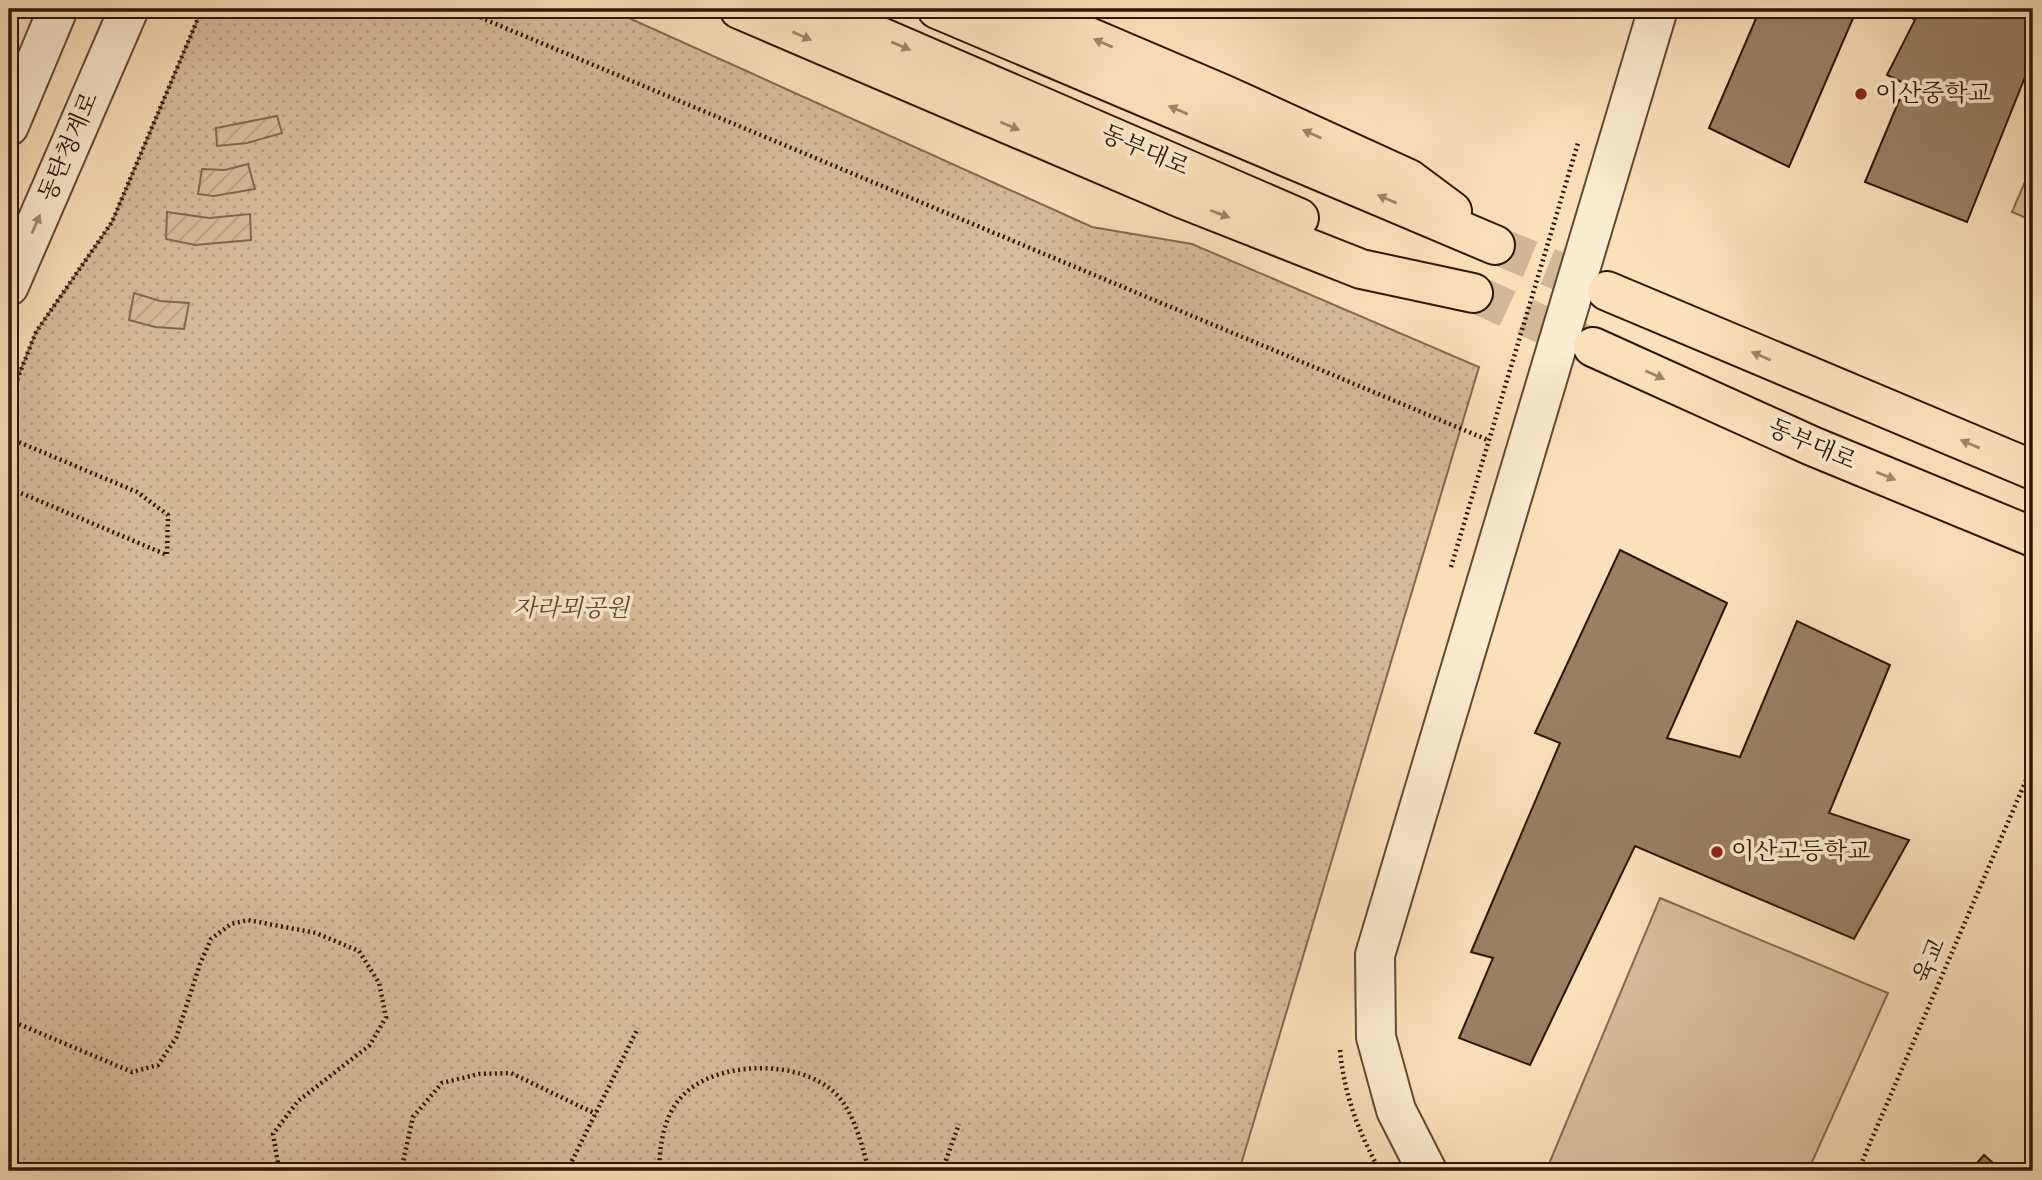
<svg xmlns="http://www.w3.org/2000/svg" width="2042" height="1180" font-family="'Libre Bodoni','Noto Serif KR',serif">
<style>
.park{fill:url(#park-dots);stroke:#826a50;stroke-width:2}
.garden{fill:url(#garden-furrows);stroke:#826a50;stroke-width:2}
.pitch{fill:#d8be9b;stroke:#826a50;stroke-width:2}
.building{fill:#988063;stroke:#2d1605;stroke-width:2}
.lines{fill:none;stroke-linecap:round;stroke-linejoin:round}
.highway-tunnel{stroke:#d2b896;stroke-width:38;stroke-dasharray:38 19;stroke-linecap:butt}
.minor-casing{stroke:#604932;stroke-width:42}
.highway-casing{stroke:#2d1605;stroke-width:42}
.path{stroke:#2d1605;stroke-width:4.5;stroke-dasharray:2 3.5;stroke-linecap:butt}
.minor{stroke:#fcecd2;stroke-width:38}
.highway{stroke:#fbe1ba;stroke-width:38}
.oneway{fill:#9e8669}
.oneway2{fill:#9f8c76}
.poi-dot{fill:#8f2418;stroke:#fcecd2;stroke-width:2.5}
.labels{text-anchor:middle;dominant-baseline:central;stroke-width:7;stroke-linejoin:round;paint-order:stroke}
.poi-label{font-size:24px;fill:#2d1605;stroke:#fcecd2;text-anchor:start}
.street-label{font-size:24px;fill:#2d1605;stroke:#fcecd2}
.park-label{font-size:24px;font-style:italic;fill:#604832;stroke:#fcecd2}
</style>
<defs>
<pattern id="park-dots" width="8" height="8" patternUnits="userSpaceOnUse" patternTransform="scale(1.75)"><rect width="8" height="8" fill="#d8be9b"/><path d="M2 2h.1M6 6h.1" fill="none" stroke="#baa384" stroke-width="1.8" stroke-linecap="round"/></pattern>
<pattern id="garden-furrows" width="10" height="10" patternUnits="userSpaceOnUse" patternTransform="scale(1.75)"><rect width="10" height="10" fill="#d8be9b"/><path d="M-1 1l2-2M0 10L10 0M9 11l2-2" fill="none" stroke="#baa384"/></pattern>
</defs>
<rect width="100%" height="100%" fill="#fbe1ba"/>
<filter id="stains"><feTurbulence type="fractalNoise" baseFrequency=".00286" numOctaves="4"/><feColorMatrix values="0 0 0 0 .2 0 0 0 0 .09 0 0 0 0 .02 0 0 0 .5 -.17"/></filter>
<radialGradient id="worn" r=".72"><stop offset=".6" stop-color="#630" stop-opacity="0"/><stop offset="1" stop-color="#630" stop-opacity=".3"/></radialGradient>
<polygon class="park" points="202,9 609,9 1092,227 1192,244 1479,367 1239,1171 9,1171 9,399 36,332 112,222"/>
<g class="garden">
<polygon points="277,116 282,133 247,143 217,146 216,128"/>
<polygon points="248,164 255,189 214,196 198,194 202,169 225,170"/>
<polygon points="167,212 209,218 250,214 251,240 195,245 166,239"/>
<polygon points="134,293 160,301 189,303 184,329 155,327 129,320"/>
</g>
<g class="pitch">
<polygon points="2033,163 2033,221 2012,212"/>
<polygon points="1660,898 1888,993 1808,1171 1546,1171"/>
</g>
<g class="building">
<polygon points="1760,9 1857,9 1789,167 1709,128"/>
<polygon points="1896,9 2033,9 2033,57 1967,222 1865,182 1906,84 1887,75 1915,20"/>
<polygon points="1620,550 1727,603 1667,738 1740,757 1797,621 1890,665 1829,813 1909,840 1854,939 1635,846 1530,1065 1459,1038 1493,958 1471,952 1560,743 1535,733"/>
<polygon points="1984,1155 2002,1171 1970,1171"/>
</g>
<g class="lines">
<g class="highway-tunnel">
<polyline points="1495,245 1607,291"/>
<polyline points="1473,293 1592,347"/>
</g>
<g class="minor-casing">
<g id="minor">
<polyline points="9,126 58,9"/>
<polyline points="9,286 129,9"/>
<polyline points="1427,1171 1396,1110 1376,1037 1375,955 1658,9"/>
</g>
</g>
<g class="highway-casing">
<g id="highway">
<polyline points="739,9 1181,198 1361,269 1473,293"/>
<polyline points="816,9 1299,218"/>
<polyline points="937,9 1495,245"/>
<polyline points="1023,9 1225,95 1409,179 1452,211"/>
<polyline points="1607,291 2033,470"/>
<polyline points="1593,347 1812,446 2033,537"/>
</g>
</g>
<g class="path">
<polyline points="460,9 1488,440"/>
<polyline points="9,400 36,332 112,222 202,9"/>
<polyline points="9,438 137,492 168,515 167,555 9,488"/>
<polyline points="1451,567 1578,143"/>
<polyline points="9,1020 132,1072 158,1065 176,1038 200,964 211,939 231,924 248,920 316,933 359,951 379,983 386,1017 370,1045 298,1101 273,1134 278,1164 283,1171"/>
<path d="M1340,1050C1344,1095 1359,1133 1380,1171"/>
<polyline points="401,1171 413,1117 442,1083 479,1074 511,1073 596,1114"/>
<polyline points="567,1171 638,1028"/>
<path d="M659,1171C660,1142 664,1109 690,1089C728,1059 812,1060 842,1101C856,1120 863,1149 869,1171"/>
<polyline points="942,1171 959,1124"/>
<polyline points="1858,1171 2033,764"/>
</g>
<use href="#minor" class="minor"/>
<use href="#highway" class="highway"/>
</g>
<defs><path id="oneway-solid" d="M-6-.8H1V-3.2L6.5 0L1 3.2V.8H-6Z" transform="scale(1.75)"/></defs>
<g class="oneway">
<use href="#oneway-solid" transform="translate(802 36) rotate(24)"/>
<use href="#oneway-solid" transform="translate(1103 43) rotate(-157)"/>
<use href="#oneway-solid" transform="translate(901 46) rotate(23)"/>
<use href="#oneway-solid" transform="translate(1178 110) rotate(-157)"/>
<use href="#oneway-solid" transform="translate(1010 126) rotate(23)"/>
<use href="#oneway-solid" transform="translate(1312 134) rotate(-156)"/>
<use href="#oneway-solid" transform="translate(1387 199) rotate(-157)"/>
<use href="#oneway-solid" transform="translate(1220 214) rotate(21)"/>
<use href="#oneway-solid" transform="translate(1761 356) rotate(-157)"/>
<use href="#oneway-solid" transform="translate(1655 375) rotate(24)"/>
<use href="#oneway-solid" transform="translate(1970 444) rotate(-157)"/>
<use href="#oneway-solid" transform="translate(1886 476) rotate(22)"/>
</g>
<use class="oneway2" href="#oneway-solid" transform="translate(36 224) rotate(-67)"/>
<g class="poi-dot">
<circle cx="1861" cy="94" r="7"/>
<circle cx="1717" cy="852" r="7"/>
</g>
<g class="labels">
<g class="poi-label">
<text x="1875" y="94">이산중학교</text>
<text x="1731" y="852">이산고등학교</text>
</g>
<g class="street-label">
<text transform="translate(69 147) rotate(-67)">동탄청계로</text>
<text transform="translate(1145 151) rotate(23)">동부대로</text>
<text transform="translate(1812 445) rotate(23)">동부대로</text>
<text transform="translate(1930 961) rotate(-67)">육교</text>
</g>
<g class="park-label">
<text x="571" y="609">자라뫼공원</text>
</g>
</g>
<rect width="2042" height="1180" fill="none" stroke="#fbe1ba" stroke-width="35"/>
<rect x="10" y="10" width="2021" height="1159" fill="none" stroke="#2d1605" stroke-width="3.5"/>
<rect x="18" y="18" width="2007" height="1145" fill="none" stroke="#2d1605" stroke-width="2"/>
<rect width="100%" height="100%" filter="url(#stains)"/>
<rect width="100%" height="100%" fill="url(#worn)"/>
</svg>
